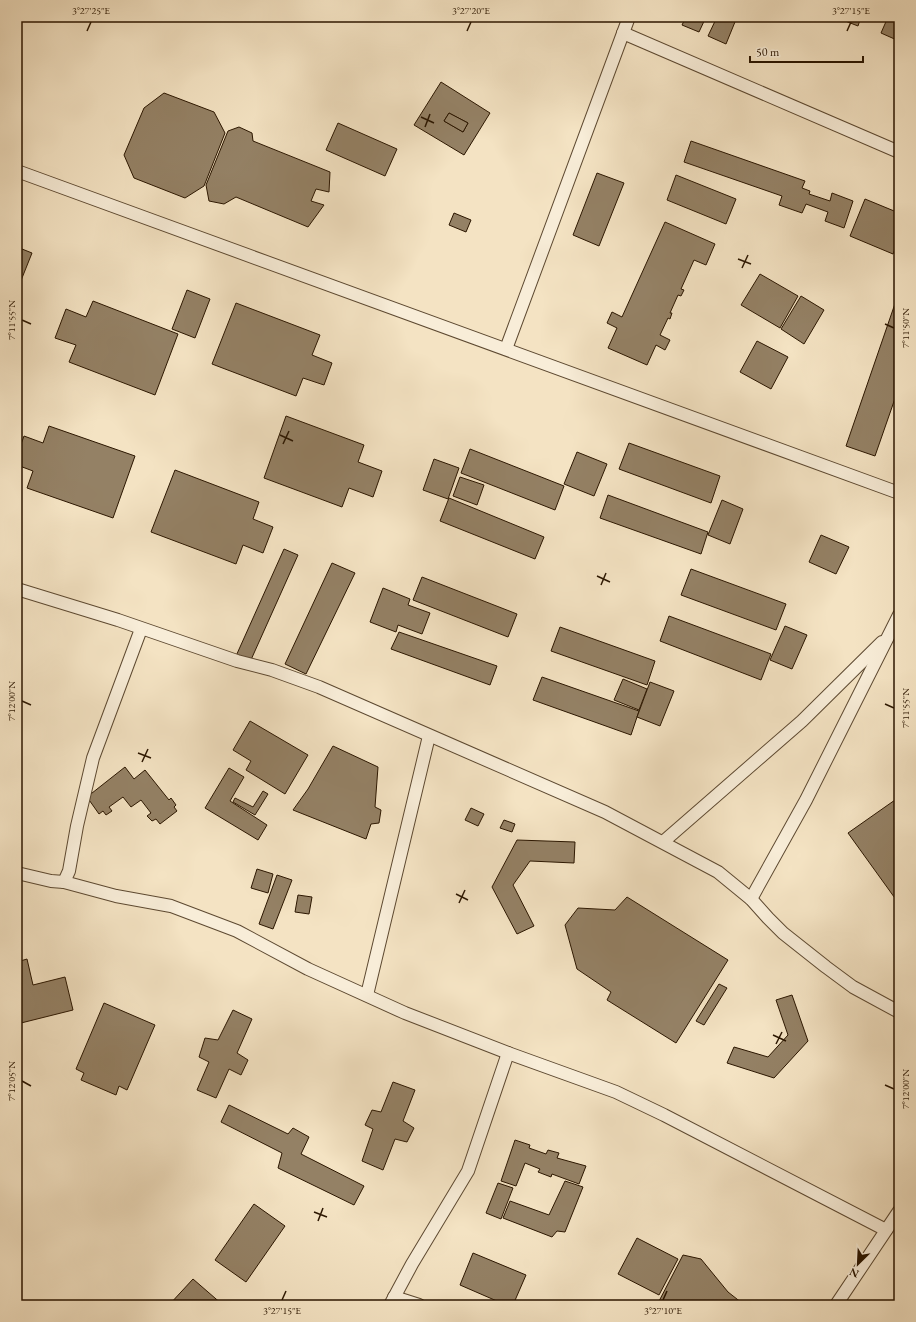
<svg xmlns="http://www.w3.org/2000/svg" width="916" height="1322" font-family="'EB Garamond',serif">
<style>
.building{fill:#948165;stroke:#2b1600;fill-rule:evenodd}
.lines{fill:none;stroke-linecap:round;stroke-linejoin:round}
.street-casing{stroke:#5d4931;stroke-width:14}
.street{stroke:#f8edd8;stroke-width:12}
.ticks{fill:none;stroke:#2b1600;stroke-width:1.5}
.neatline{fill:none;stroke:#2b1600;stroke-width:1.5}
.ticks-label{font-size:10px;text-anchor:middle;fill:#2b1600}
</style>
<rect width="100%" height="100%" fill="#f4e3c3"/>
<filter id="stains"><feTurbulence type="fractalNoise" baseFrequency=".005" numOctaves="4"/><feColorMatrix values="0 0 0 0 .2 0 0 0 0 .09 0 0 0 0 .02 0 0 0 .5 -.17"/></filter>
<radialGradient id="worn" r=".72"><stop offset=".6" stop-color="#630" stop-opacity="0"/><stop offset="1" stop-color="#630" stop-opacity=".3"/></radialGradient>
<g class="building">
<polygon points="686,17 706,17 699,32 682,25"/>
<polygon points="717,17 737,17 726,44 708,36"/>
<polygon points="835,17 861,17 858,26"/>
<polygon points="888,17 899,17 899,41 881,33"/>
<path d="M441,82L490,113L464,155L414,125ZM449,113L468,123L463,132L444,121Z"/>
<polygon points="164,93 214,112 225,133 204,186 185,198 134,178 124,155 144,108"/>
<polygon points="449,113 468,123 463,132 444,121"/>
<polygon points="338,123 397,149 385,176 326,150"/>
<polygon points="239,127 252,133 253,141 330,172 329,192 316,189 311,201 324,205 308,227 236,197 224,204 209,201 206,185 228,131"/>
<polygon points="691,141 805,181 802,188 810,191 809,194 830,201 832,193 853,201 844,228 825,221 828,212 806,204 802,213 779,205 782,196 684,162"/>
<polygon points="597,173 624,183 599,246 573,235"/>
<polygon points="676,175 736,199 726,224 667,200"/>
<polygon points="865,199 899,213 899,239 893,254 850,236"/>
<polygon points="454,213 471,220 466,232 449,225"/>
<polygon points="665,222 715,244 706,265 694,260 681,289 684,290 681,296 678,295 670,313 672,313 670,319 668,318 660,335 670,340 665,350 656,345 647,365 608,348 617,328 607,323 612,312 622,317"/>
<polygon points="17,247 32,253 20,283 17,282"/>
<polygon points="760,274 798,296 780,328 741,305"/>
<polygon points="187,290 210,299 195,338 172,329"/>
<polygon points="899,292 899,387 875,456 846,446"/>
<polygon points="801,296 824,310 804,344 781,329"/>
<polygon points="93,301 178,334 155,395 69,362 76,345 55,338 66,309 86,317"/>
<polygon points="236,303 320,335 312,355 332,363 324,385 303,378 296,396 212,364"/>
<polygon points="757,341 788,357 771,389 740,372"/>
<polygon points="286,416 364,445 358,462 382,471 373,497 349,488 342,507 264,478"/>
<polygon points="49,426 135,456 113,518 27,488 33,471 17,465 17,455 24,436 43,443"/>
<polygon points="629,443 720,476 711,503 619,469"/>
<polygon points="470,449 564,486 555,510 461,473"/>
<polygon points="577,452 607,464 594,496 564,484"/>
<polygon points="434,459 459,468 448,499 423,490"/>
<polygon points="175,470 259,502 253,519 273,527 263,553 243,545 236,564 151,532"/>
<polygon points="460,477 484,485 477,505 453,496"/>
<polygon points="608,495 708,532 701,554 600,518"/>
<polygon points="449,498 544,537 535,559 440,521"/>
<polygon points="722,500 743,509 730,544 708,535"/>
<polygon points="821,535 849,547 836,574 809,562"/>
<polygon points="284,549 298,555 250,662 236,656"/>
<polygon points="332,563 355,573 306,674 285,664"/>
<polygon points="691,569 786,604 776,630 681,595"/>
<polygon points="422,577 517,614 508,637 413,600"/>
<polygon points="383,588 410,599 408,605 430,613 422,634 398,625 396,632 370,622"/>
<polygon points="669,616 771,654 761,680 660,641"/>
<polygon points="785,626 807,635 792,669 770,660"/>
<polygon points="560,627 655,661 647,685 551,651"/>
<polygon points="399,632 497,666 490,685 391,649"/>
<polygon points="542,677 639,711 631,735 533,700"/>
<polygon points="623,679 647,689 639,710 614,700"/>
<polygon points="650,682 674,691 660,726 637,717"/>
<polygon points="250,721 308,755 285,794 246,770 251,761 233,750"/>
<polygon points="333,746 378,767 375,807 381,810 379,823 371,824 366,839 293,810 308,789"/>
<polygon points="125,767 134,779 145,770 169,800 171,798 176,805 174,807 177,811 160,824 156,819 152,821 147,816 151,813 141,800 131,807 123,797 109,807 112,811 106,815 103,811 99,814 87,797"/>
<polygon points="229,768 244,777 230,801 267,825 258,840 205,808"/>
<polygon points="263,791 268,794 255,815 233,802 235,798 253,807"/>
<polygon points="895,800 899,806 899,899 897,901 848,833"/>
<polygon points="471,808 484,814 478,826 465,820"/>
<polygon points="504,820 515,824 512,832 500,828"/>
<polygon points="517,840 575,842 574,863 530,861 513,885 534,926 517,934 492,887"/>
<polygon points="257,869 273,874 268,893 251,888"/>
<polygon points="277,875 292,880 273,929 259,924"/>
<polygon points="298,895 312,897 309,914 295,912"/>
<polygon points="627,897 728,960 676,1043 607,1000 611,992 577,969 565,925 578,908 615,910"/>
<polygon points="27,959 33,985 65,977 73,1010 17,1024 17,962"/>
<polygon points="719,984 727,988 704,1025 696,1021"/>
<polygon points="792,995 808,1041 774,1078 727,1063 734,1047 768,1057 788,1035 776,1000"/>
<polygon points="104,1003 155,1025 127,1090 119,1086 116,1095 81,1080 84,1073 76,1069"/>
<polygon points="233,1010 252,1019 237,1053 248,1060 241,1075 229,1069 216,1098 197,1090 209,1062 199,1057 205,1038 218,1040"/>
<polygon points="393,1082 415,1090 403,1121 414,1128 407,1142 395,1139 383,1170 362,1161 373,1129 365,1125 372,1110 381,1112"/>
<polygon points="229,1105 288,1134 293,1128 309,1137 301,1154 364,1186 354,1205 278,1168 282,1153 221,1122"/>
<polygon points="515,1140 530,1145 529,1148 546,1154 548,1150 559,1153 557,1158 586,1166 579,1184 552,1174 551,1177 538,1172 540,1169 525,1163 516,1186 501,1181"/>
<polygon points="565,1181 583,1187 565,1232 557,1231 552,1237 503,1218 510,1201 549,1215"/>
<polygon points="498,1183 513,1188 501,1219 486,1213"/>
<polygon points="254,1204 285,1226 246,1282 215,1260"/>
<polygon points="637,1238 678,1259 659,1295 618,1274"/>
<polygon points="473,1253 526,1275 513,1305 506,1305 460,1285"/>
<polygon points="683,1255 701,1259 728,1292 742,1303 741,1305 657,1305"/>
<polygon points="193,1279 223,1305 169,1305"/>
</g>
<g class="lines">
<g class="street-casing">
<g id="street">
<polyline points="623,33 899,152"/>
<polyline points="17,171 899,493"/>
<polyline points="506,349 629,17"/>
<polyline points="17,589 118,620 237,661 272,670 319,687 605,812 718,872 751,899 768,918 783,933 826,967 853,987 899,1012"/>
<polyline points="663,842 802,721 882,642"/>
<polyline points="17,873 51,881 64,882 116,896 171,906 237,931 308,969 405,1013 508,1053 616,1092 664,1115 886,1230"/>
<polyline points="64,882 69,871 77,826 93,758 141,629"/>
<polyline points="751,899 806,800 899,615"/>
<polyline points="367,995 429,736"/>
<polyline points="394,1297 419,1305"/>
<polyline points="390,1305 412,1264 468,1171 508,1053"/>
<polyline points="836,1305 899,1211"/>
</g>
</g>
<use href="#street" class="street"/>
</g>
<path class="ticks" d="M87,31L91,22M467,31L471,22M847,31L851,22M421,117L434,123M425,127L430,114M738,259L751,264M742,268L748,255M22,320L31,324M885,324L894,328M280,435L293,441M283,444L289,431M597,576L610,582M601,585L606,573M22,701L31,705M885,704L894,708M138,753L151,758M142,762L148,749M456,894L468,900M459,903L465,890M773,1035L786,1041M776,1044L782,1032M22,1081L31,1086M885,1085L894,1089M314,1212L327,1217M318,1221L323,1208M282,1300L286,1291M663,1300L667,1291"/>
<rect width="916" height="1322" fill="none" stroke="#f4e3c3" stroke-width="44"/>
<g transform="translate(858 1264) rotate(204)" stroke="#f8edd8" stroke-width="3" paint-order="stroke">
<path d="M0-3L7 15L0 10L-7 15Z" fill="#2b1600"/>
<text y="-6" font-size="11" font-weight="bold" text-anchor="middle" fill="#2b1600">N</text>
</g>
<path d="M750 56v6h113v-6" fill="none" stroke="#2b1600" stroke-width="2"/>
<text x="756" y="56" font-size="12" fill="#2b1600" stroke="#f8edd8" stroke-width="3" paint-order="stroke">50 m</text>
<rect x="22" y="22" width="872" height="1278" class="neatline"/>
<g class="ticks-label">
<text x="91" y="14">3°27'25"E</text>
<text x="471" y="14">3°27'20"E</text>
<text x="851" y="14">3°27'15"E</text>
<text transform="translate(11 320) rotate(-90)" y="4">7°11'55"N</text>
<text transform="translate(905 328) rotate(-90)" y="4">7°11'50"N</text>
<text transform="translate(11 701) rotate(-90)" y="4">7°12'00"N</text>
<text transform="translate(905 708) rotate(-90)" y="4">7°11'55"N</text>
<text transform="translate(11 1081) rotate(-90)" y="4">7°12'05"N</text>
<text transform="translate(905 1089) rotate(-90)" y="4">7°12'00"N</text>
<text x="282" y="1314">3°27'15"E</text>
<text x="663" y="1314">3°27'10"E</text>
</g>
<rect width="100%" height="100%" filter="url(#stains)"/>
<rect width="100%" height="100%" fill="url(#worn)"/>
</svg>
